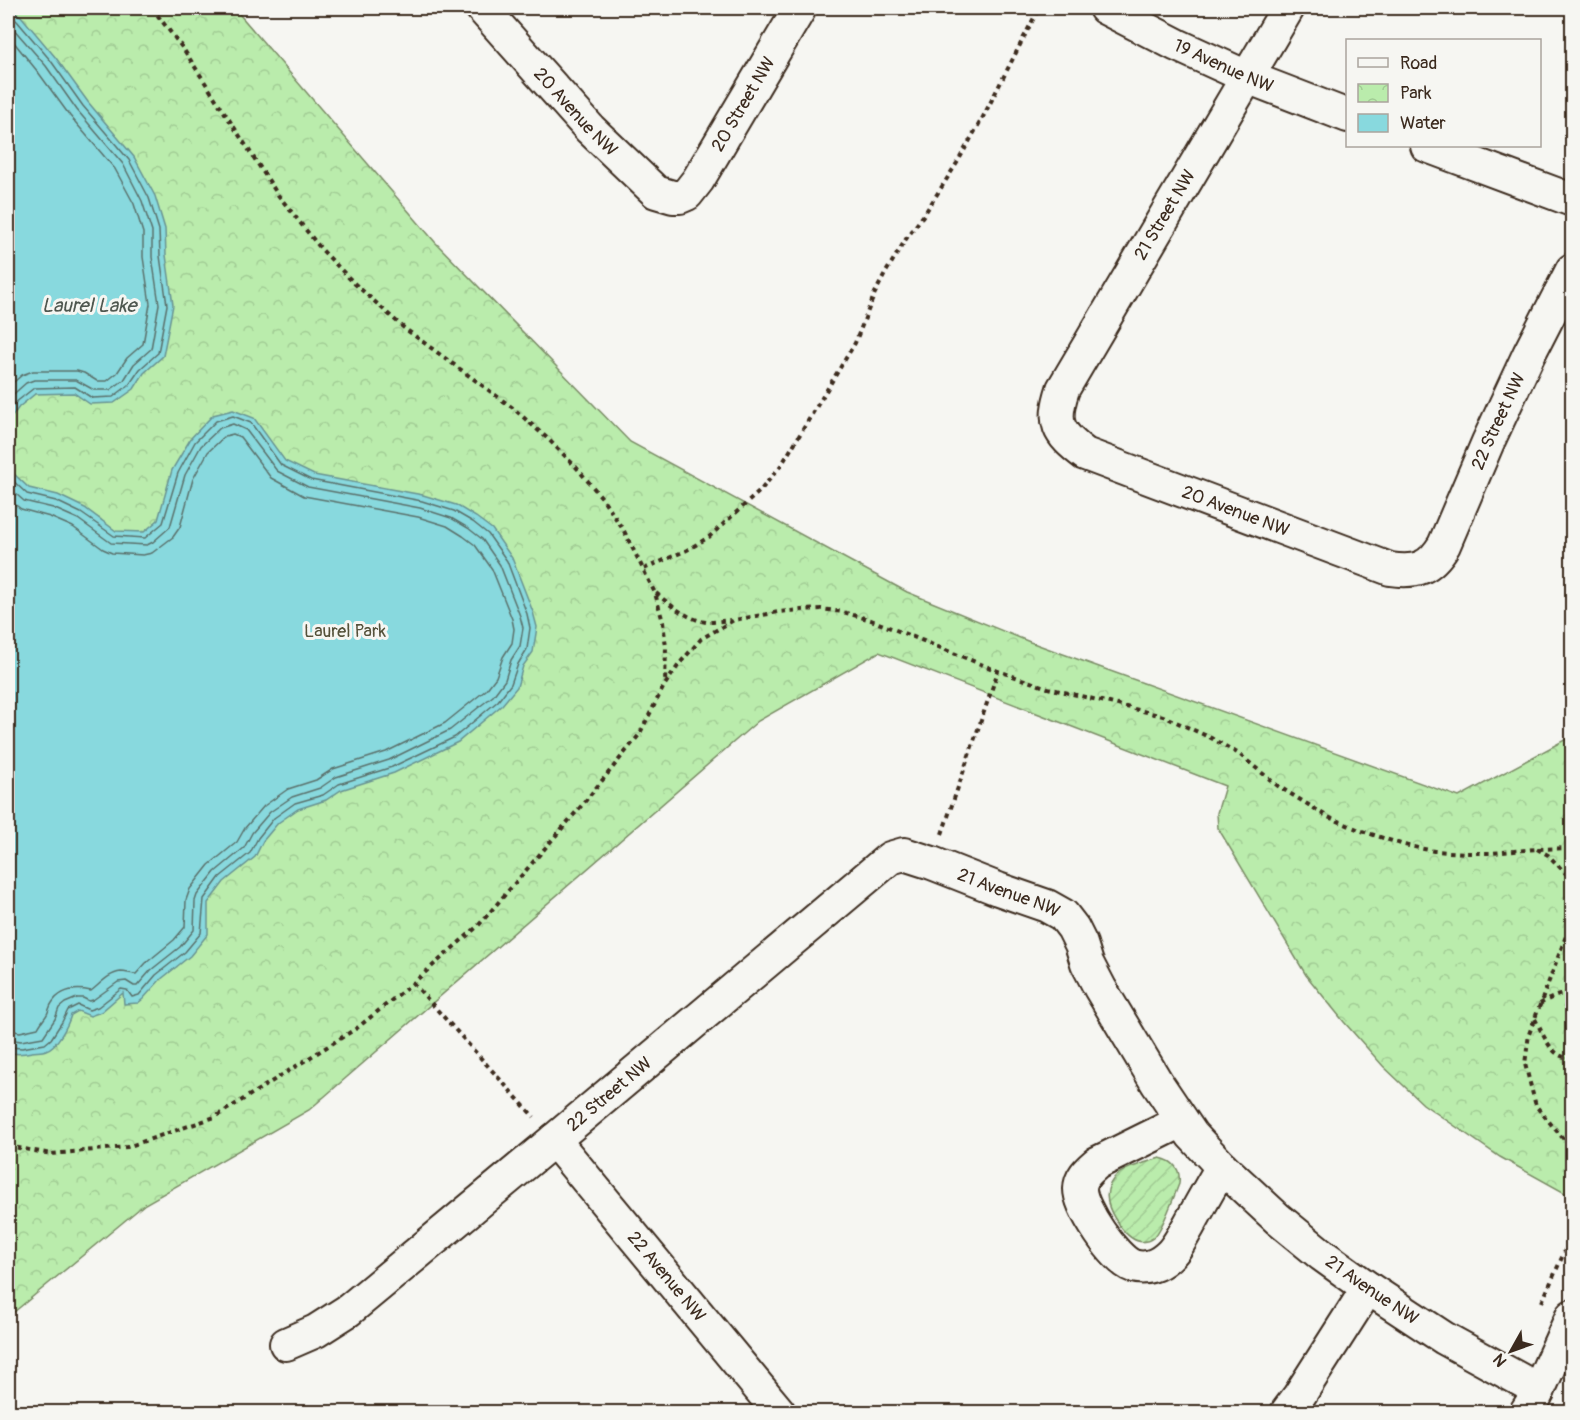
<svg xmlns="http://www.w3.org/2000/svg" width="1580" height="1420" font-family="Pangolin,sans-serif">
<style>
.park{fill:url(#park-crowns);stroke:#7a8b65;stroke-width:1.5}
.garden{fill:url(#garden-furrows);stroke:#7a8b65;stroke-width:1.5}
.water{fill:#88d9de;stroke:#699391;stroke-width:1.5}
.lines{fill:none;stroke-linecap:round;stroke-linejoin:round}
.shore{stroke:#5a706b;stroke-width:1.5}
.minor-casing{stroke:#3b2a1e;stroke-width:36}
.path{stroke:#3b2a1e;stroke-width:4;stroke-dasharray:4.5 4.5;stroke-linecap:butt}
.minor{stroke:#f6f6f2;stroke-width:32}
.labels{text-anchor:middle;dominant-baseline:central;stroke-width:6;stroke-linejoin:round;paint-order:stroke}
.street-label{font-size:18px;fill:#3b2a1e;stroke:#f6f6f2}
.park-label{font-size:18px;fill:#54513a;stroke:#f6f6f2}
.water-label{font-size:20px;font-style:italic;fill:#4e564e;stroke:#f6f6f2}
</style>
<defs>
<pattern id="park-crowns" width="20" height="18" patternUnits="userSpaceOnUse" patternTransform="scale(1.5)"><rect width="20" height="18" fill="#baecac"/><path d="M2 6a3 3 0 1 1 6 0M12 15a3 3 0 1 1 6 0" fill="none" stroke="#a1cb94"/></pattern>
<pattern id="garden-furrows" width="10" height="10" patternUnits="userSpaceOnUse" patternTransform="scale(1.5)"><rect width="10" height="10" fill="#baecac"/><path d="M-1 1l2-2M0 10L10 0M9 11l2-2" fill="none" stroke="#a1cb94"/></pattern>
</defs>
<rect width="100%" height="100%" fill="#f6f6f2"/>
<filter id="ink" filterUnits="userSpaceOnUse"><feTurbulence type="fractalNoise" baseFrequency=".0167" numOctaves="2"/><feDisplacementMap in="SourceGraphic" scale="12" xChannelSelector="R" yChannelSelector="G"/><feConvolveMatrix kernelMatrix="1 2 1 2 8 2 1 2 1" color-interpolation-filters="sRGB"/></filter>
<g filter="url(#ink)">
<polygon class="park" points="8,8 234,8 435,242 630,442 907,592 1030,642 1459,797 1572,736 1572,1197 1500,1157 1423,1104 1383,1066 1344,1022 1306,975 1218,828 1217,813 1225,786 879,652 758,721 309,1110 145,1204 8,1317"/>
<path class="garden" d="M1160,1158C1174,1161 1181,1169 1179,1184C1174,1196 1162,1232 1153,1238C1139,1248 1127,1236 1119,1225C1109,1211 1101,1194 1114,1178C1122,1168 1148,1162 1160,1158Z"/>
<g class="water">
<polygon points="8,8 21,16 56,58 88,102 134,157 155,196 165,229 166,255 173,305 163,356 144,373 134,389 114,403 90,404 74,393 35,394 19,407 8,422"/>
<path d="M233,410L254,418L285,461L314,475L423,495L456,505L476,517L492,529L512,558L533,612L537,627L533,652L523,666L517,687L502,705L458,742L394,773L341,790L326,800L298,809L278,823L263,841L255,857L224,882L208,903V934L190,956L160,980L143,999L138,1003L124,1004L123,993L101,1012L90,1016L78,1011L71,1015C68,1025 57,1047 46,1050C42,1052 36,1051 32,1052C23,1054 16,1055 8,1052V463L13,473L29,488L58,495L85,508L116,531L144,532L158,520L172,470L191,438L213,415Z"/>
</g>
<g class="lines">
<g class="shore">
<polyline points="8,13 17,21 51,61 83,106 129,160 149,198 159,230 160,256 167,305 158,353 140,369 129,385 113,397 92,398 75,387 34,388 15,403 8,412"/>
<polyline points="8,23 12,27 46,66 77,110 123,164 142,201 152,232 152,257 159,304 151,349 134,364 124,380 110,390 94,390 76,380 34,380 26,383 8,399"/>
<polyline points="8,35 38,72 70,116 115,169 134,204 143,233 143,257 150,304 143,344 127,358 117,373 107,381 97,381 84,373 77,371 33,371 22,375 8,387"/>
<polyline points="8,476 27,494 56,501 81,513 114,536 145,538 163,523 178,473 195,442 216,421 233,416 251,423 281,465 311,480 422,501 454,511 473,522 488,534 507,561 527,614 530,628 527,649 518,664 511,684 498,701 455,737 392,767 339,784 323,795 295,803 274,818 258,838 250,853 220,877 204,899 201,933 185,952 156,975 139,995 132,997 127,990 121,989 98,1007 89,1010 78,1005 68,1010 62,1022 51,1039 45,1044 22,1048 8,1047"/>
<polyline points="8,487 24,501 53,508 78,519 111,543 147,545 153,542 170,527 185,475 201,446 220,428 233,424 246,430 277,471 308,487 420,508 451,518 468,528 482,539 500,565 520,616 523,628 520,646 511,660 505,680 493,696 450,730 389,760 336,777 320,788 292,797 270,812 252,833 244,848 215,872 197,895 195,901 194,930 180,947 151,970 137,986 134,986 126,981 118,982 93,1000 89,1001 83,998 77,998 65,1003 59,1008 55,1019 43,1037 21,1041 8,1039"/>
<path d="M8,499L21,509L50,517L73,527L103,549L112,553L143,555L152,553L173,537L180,527L193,479L208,452L225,436L233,434L240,437L271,478L304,496L418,517L447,526L463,536L475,545L492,569L512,619L514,629L512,643L503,657L496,677L486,690L445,723L386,752L333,769L316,780L288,789L264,806L245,828L237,842L209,865L190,889L186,900L185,927L174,940L146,963L136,974C131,974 126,972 121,972C109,973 100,984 91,991C77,988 61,989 52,1003C49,1007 49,1012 46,1016C43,1020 40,1024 38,1028L20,1032L8,1030"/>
</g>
<g class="minor-casing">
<g id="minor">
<path id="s1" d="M482,8L590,129L656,192L673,197H680L687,194L698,180L800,8"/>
<path id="s2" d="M1105,8L1177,45L1247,77L1348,116"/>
<path id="s3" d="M1288,8L1063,389C1052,423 1057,433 1085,454L1390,569C1417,573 1430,568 1444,545L1488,442L1529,354L1572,270"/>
<polyline points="1427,146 1572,200"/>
<path d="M1182,1121L1097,1163C1089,1170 1080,1177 1080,1189C1080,1208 1115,1260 1133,1266C1146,1270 1158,1265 1167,1257C1176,1250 1182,1237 1188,1227C1199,1207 1210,1187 1222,1167"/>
<path id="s4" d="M554,1140L779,1412"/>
<path id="s5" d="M286,1344L316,1331L349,1310L554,1140L890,858L904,854L932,863L998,889L1047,906L1063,915L1073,928L1081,944L1087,963L1100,988L1157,1083L1192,1135L1222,1167L1278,1219L1322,1255L1368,1288L1444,1338L1539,1390"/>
<polyline points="1287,1412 1299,1396 1368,1288"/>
<polyline points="1526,1412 1535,1398 1572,1316"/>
</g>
</g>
<g class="path">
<polyline points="152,8 184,50 278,195 322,250 355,284 404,328 513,408 548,439 576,467 603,499 624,531 655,593 663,622 666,647 665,684"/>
<polyline points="644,569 687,550 709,537 760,491 782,464 855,343 875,293 886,272 906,239 925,213 957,163 983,117 1039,8"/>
<path d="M656,593C670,605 687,619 706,622C714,622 722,621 730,620"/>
<polyline points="942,834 998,671"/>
<polyline points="1537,849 1548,855 1572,880"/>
<polyline points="1572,920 1529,1034 1525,1064 1536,1106 1566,1142 1572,1147"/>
<polyline points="413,983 534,1117"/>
<path d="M1540,1004C1550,998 1561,993 1572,993"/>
<path d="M1535,1019C1544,1035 1551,1059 1572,1058"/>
<polyline points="8,1146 51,1154 127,1147 215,1117 357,1028 413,983 478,926 583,804 639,735 664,686 680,663 701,639 734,620 779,612 801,610 821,609 843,612 871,620 998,671 1048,688 1163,716 1211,738 1239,754 1278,786 1328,817 1362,831 1404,845 1434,851 1467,853 1492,853 1536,849 1572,848"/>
<polyline points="1542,1302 1572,1235"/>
</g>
<use href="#minor" class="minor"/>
</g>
</g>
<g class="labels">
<g class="street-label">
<text stroke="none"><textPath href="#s2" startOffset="132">19 Avenue NW</textPath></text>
<text stroke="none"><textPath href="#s1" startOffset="392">20 Street NW</textPath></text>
<text stroke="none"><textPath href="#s1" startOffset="140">20 Avenue NW</textPath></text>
<text transform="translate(1165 215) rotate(-59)">21 Street NW</text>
<text stroke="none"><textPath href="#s3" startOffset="1044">22 Street NW</textPath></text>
<text stroke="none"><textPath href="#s3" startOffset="680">20 Avenue NW</textPath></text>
<text stroke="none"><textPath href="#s5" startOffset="903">21 Avenue NW</textPath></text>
<text stroke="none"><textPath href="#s5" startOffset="410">22 Street NW</textPath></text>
<text stroke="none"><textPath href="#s4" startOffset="177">22 Avenue NW</textPath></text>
<text stroke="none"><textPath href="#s5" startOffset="1456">21 Avenue NW</textPath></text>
</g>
<g class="park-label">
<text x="345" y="631">Laurel Park</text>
</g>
<g class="water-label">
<text x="89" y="305">Laurel Lake</text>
</g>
</g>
<rect width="1580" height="1420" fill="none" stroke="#f6f6f2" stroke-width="30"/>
<rect x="15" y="15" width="1550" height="1390" fill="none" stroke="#3b2a1e" stroke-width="2" filter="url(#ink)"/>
<rect x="1346" y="39" width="195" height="108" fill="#f6f6f2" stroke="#aba49d" stroke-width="1.5"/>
<rect x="1358" y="58" width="30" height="9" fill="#f6f6f2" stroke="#aba49d" stroke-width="1.5"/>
<text x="1400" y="69" font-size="18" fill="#3b2a1e">Road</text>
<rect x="1358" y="84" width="30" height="18" fill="url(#park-crowns)" stroke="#aba49d" stroke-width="1.5"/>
<text x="1400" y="99" font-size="18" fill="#3b2a1e">Park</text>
<rect x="1358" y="114" width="30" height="18" fill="#88d9de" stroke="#aba49d" stroke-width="1.5"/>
<text x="1400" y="129" font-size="18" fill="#3b2a1e">Water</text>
<g transform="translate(1511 1351) rotate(230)" stroke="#f6f6f2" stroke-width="4.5" paint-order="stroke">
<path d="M0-4.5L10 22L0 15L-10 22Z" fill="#3b2a1e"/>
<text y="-9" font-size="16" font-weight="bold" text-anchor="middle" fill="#3b2a1e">N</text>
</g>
</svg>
